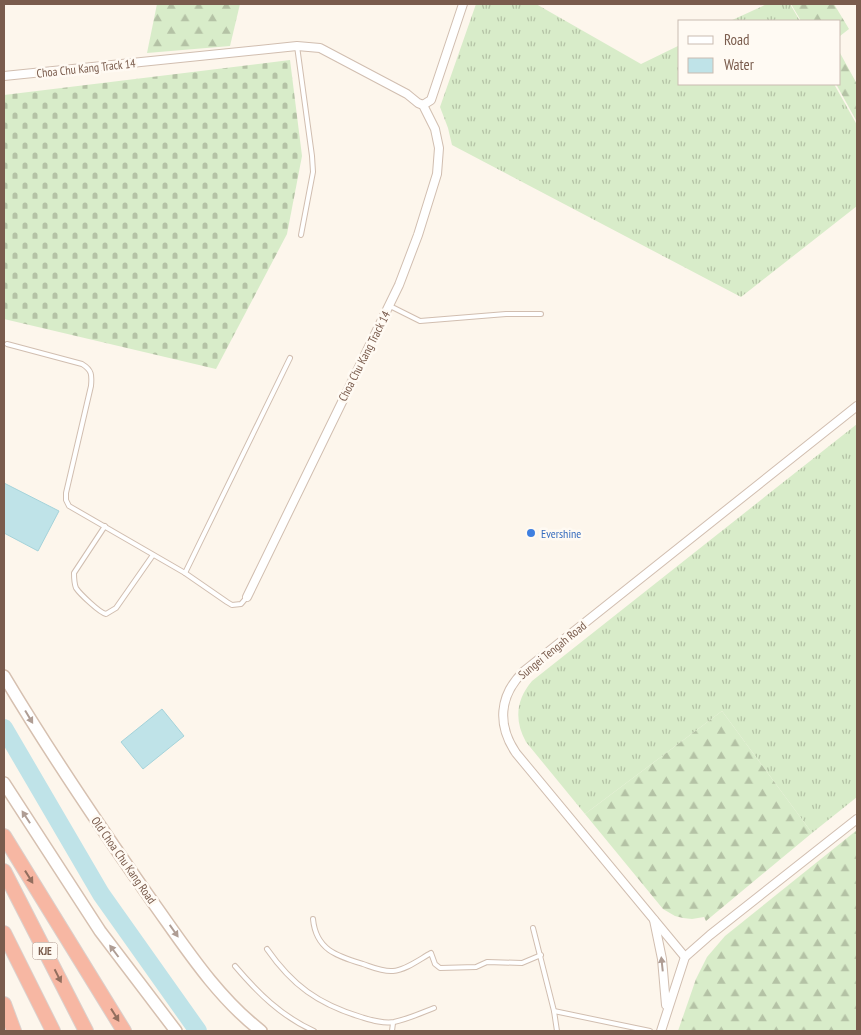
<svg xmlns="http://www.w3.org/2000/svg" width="861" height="1035" font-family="'PT Sans Narrow',sans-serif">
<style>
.grass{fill:url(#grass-tufts)}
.forest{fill:url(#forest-firs)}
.cemetery{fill:url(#cemetery-stones)}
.water{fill:#bfe3e8;stroke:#a5d3da}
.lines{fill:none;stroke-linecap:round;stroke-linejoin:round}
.river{stroke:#bfe3e8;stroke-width:18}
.service-casing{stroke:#d1beb0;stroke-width:6}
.minor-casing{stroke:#d1beb0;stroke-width:10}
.secondary-casing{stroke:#d6c0b0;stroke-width:14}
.motorway-casing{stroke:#dad1cd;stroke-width:16}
.service{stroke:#fff;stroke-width:4}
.minor{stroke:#fff;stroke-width:8}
.secondary{stroke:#fff;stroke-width:11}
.motorway{stroke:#f7b7a3;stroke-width:14}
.oneway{fill:#af9d94}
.oneway2{fill:#936e5e}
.shop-dot{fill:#3f7fe0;stroke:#fffaf3;stroke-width:2}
.labels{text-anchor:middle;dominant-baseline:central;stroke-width:5;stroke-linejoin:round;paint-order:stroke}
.shield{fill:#fffaf3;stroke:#a28b7f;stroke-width:1}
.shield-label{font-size:11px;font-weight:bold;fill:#7a5c4d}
.street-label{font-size:12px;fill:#7a5c4d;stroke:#fffaf3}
.shop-label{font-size:12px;fill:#366cbe;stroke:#fffaf3;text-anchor:start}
</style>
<defs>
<pattern id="grass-tufts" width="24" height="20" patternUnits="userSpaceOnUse" patternTransform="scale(1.25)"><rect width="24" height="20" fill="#d8ecc9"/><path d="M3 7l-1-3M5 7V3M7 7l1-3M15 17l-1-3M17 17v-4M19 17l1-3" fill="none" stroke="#b4c2a5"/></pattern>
<pattern id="forest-firs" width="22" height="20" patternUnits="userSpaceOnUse" patternTransform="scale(1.25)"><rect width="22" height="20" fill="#d8ecc9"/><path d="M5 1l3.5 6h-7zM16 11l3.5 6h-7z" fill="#b4c2a5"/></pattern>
<pattern id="cemetery-stones" width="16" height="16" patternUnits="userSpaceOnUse" patternTransform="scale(1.25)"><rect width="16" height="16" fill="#d8ecc9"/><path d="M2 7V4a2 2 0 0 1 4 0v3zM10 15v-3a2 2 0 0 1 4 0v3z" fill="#b4c2a5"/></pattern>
</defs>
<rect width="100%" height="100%" fill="#fdf6ec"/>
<g class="grass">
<polygon points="476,4 536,4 641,64 680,45 680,84 834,84 857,125 857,206 741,297 452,145 448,128 440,107"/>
<polygon points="767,4 790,4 800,21 730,21"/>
<path d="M857,424V797L812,833L722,711L585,814L526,742C514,720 516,700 532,681Z"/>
</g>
<g class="forest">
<polygon points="157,4 240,4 230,46 147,53"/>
<polygon points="791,4 834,4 849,29 840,36 840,21 801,21"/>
<polygon points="840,53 857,84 857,122 836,84 840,84"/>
<polygon points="722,711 812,833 706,921 704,917 692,919 683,918 675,916 663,909 585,814"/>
<polygon points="857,830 857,1031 678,1031 696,979 707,957 725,936"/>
</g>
<polygon class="cemetery" points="290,60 302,156 287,234 216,369 4,319 4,95"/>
<g class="water">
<polygon points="4,483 59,511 38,551 4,533"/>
<polygon points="162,709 184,736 143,769 121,742"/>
</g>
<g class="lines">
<polyline class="river" points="4,728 101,894 198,1031"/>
<g class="service-casing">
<g id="service">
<polyline points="297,46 312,156 313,172 301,235"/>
<polyline points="390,306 420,321 506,314 541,314"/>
<path d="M7,344L82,364C92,370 92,375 91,386L66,493V500L69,506L185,573L227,602L232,605L241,604L247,597"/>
<path d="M105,526L74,573C74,578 74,583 76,588C80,594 100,613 106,614L116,608L153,555"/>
<polyline points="185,573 290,358"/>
<path d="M313,919C316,950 337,956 363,964C372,967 383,972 393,971C406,970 420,959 431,953L435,964L440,968L476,967L487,962L522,963L541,955"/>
<polyline points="533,928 554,1011 557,1031"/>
<path d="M267,949C292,985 318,1004 361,1017C371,1020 383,1024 394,1022C408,1019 421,1013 434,1008"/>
<path d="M235,966C258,993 281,1016 314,1031"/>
<polyline points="554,1011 650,1031"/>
<polyline points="392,1031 393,1023"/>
</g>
</g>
<g class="minor-casing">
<g id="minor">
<polyline points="4,76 297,46 320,48 407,94 418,103 423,105 435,129 439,148 437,174 418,235 399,285 247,597"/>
<polyline points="423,105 431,100 463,4"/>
<polyline points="654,920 662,959 666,1005"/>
<path d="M685,957L516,753C497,725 499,696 523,672L857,406"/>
<polyline points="661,1031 685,957 710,935 857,819"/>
</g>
</g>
<g class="secondary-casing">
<g id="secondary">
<path d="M4,676C50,753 100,827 152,901C185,947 216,996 261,1031"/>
<polyline points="4,783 100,931 176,1031"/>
</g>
</g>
<g class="motorway-casing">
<g id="motorway">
<polyline points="4,836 124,1031"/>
<polyline points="4,871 86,1031"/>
<polyline points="4,933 53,1031"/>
<polyline points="4,1004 14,1031"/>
</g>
</g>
<use href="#service" class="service"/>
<use href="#minor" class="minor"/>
<use href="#secondary" class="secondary"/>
<use href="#motorway" class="motorway"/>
</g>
<defs><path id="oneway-solid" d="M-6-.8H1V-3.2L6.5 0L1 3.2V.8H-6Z" transform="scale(1.25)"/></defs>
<g class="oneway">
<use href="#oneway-solid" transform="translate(29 717) rotate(59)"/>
<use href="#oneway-solid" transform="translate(26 817) rotate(-123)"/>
<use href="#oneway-solid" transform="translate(174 931) rotate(55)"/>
<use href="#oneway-solid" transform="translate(114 951) rotate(-127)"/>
<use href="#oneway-solid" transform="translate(662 964) rotate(-96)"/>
</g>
<g class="oneway2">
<use href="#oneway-solid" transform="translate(29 877) rotate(58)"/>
<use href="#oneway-solid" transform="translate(58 976) rotate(63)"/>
<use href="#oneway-solid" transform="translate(115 1015) rotate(58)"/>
</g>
<circle class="shop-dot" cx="531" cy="533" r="5"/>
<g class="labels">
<rect class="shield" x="32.5" y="942.5" width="25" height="17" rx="4"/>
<g class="shield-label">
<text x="45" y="951">KJE</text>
</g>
<g class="street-label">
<text transform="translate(86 68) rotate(-6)">Choa Chu Kang Track 14</text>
<text transform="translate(364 356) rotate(-63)">Choa Chu Kang Track 14</text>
<text transform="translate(552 650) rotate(-39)">Sungei Tengah Road</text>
<text transform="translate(124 860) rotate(55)">Old Choa Chu Kang Road</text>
</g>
<g class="shop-label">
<text x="541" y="533">Evershine</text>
</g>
</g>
<rect width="861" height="1035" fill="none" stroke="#7a5c4d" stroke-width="10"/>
<rect x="678" y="20" width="162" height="65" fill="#fffaf3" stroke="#cabbb1"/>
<rect x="688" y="36" width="25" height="8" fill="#ffffff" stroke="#cabbb1"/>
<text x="724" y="45" font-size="15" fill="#7a5c4d">Road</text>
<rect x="688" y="58" width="25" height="15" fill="#bfe3e8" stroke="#cabbb1"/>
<text x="724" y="70" font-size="15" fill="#7a5c4d">Water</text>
</svg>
